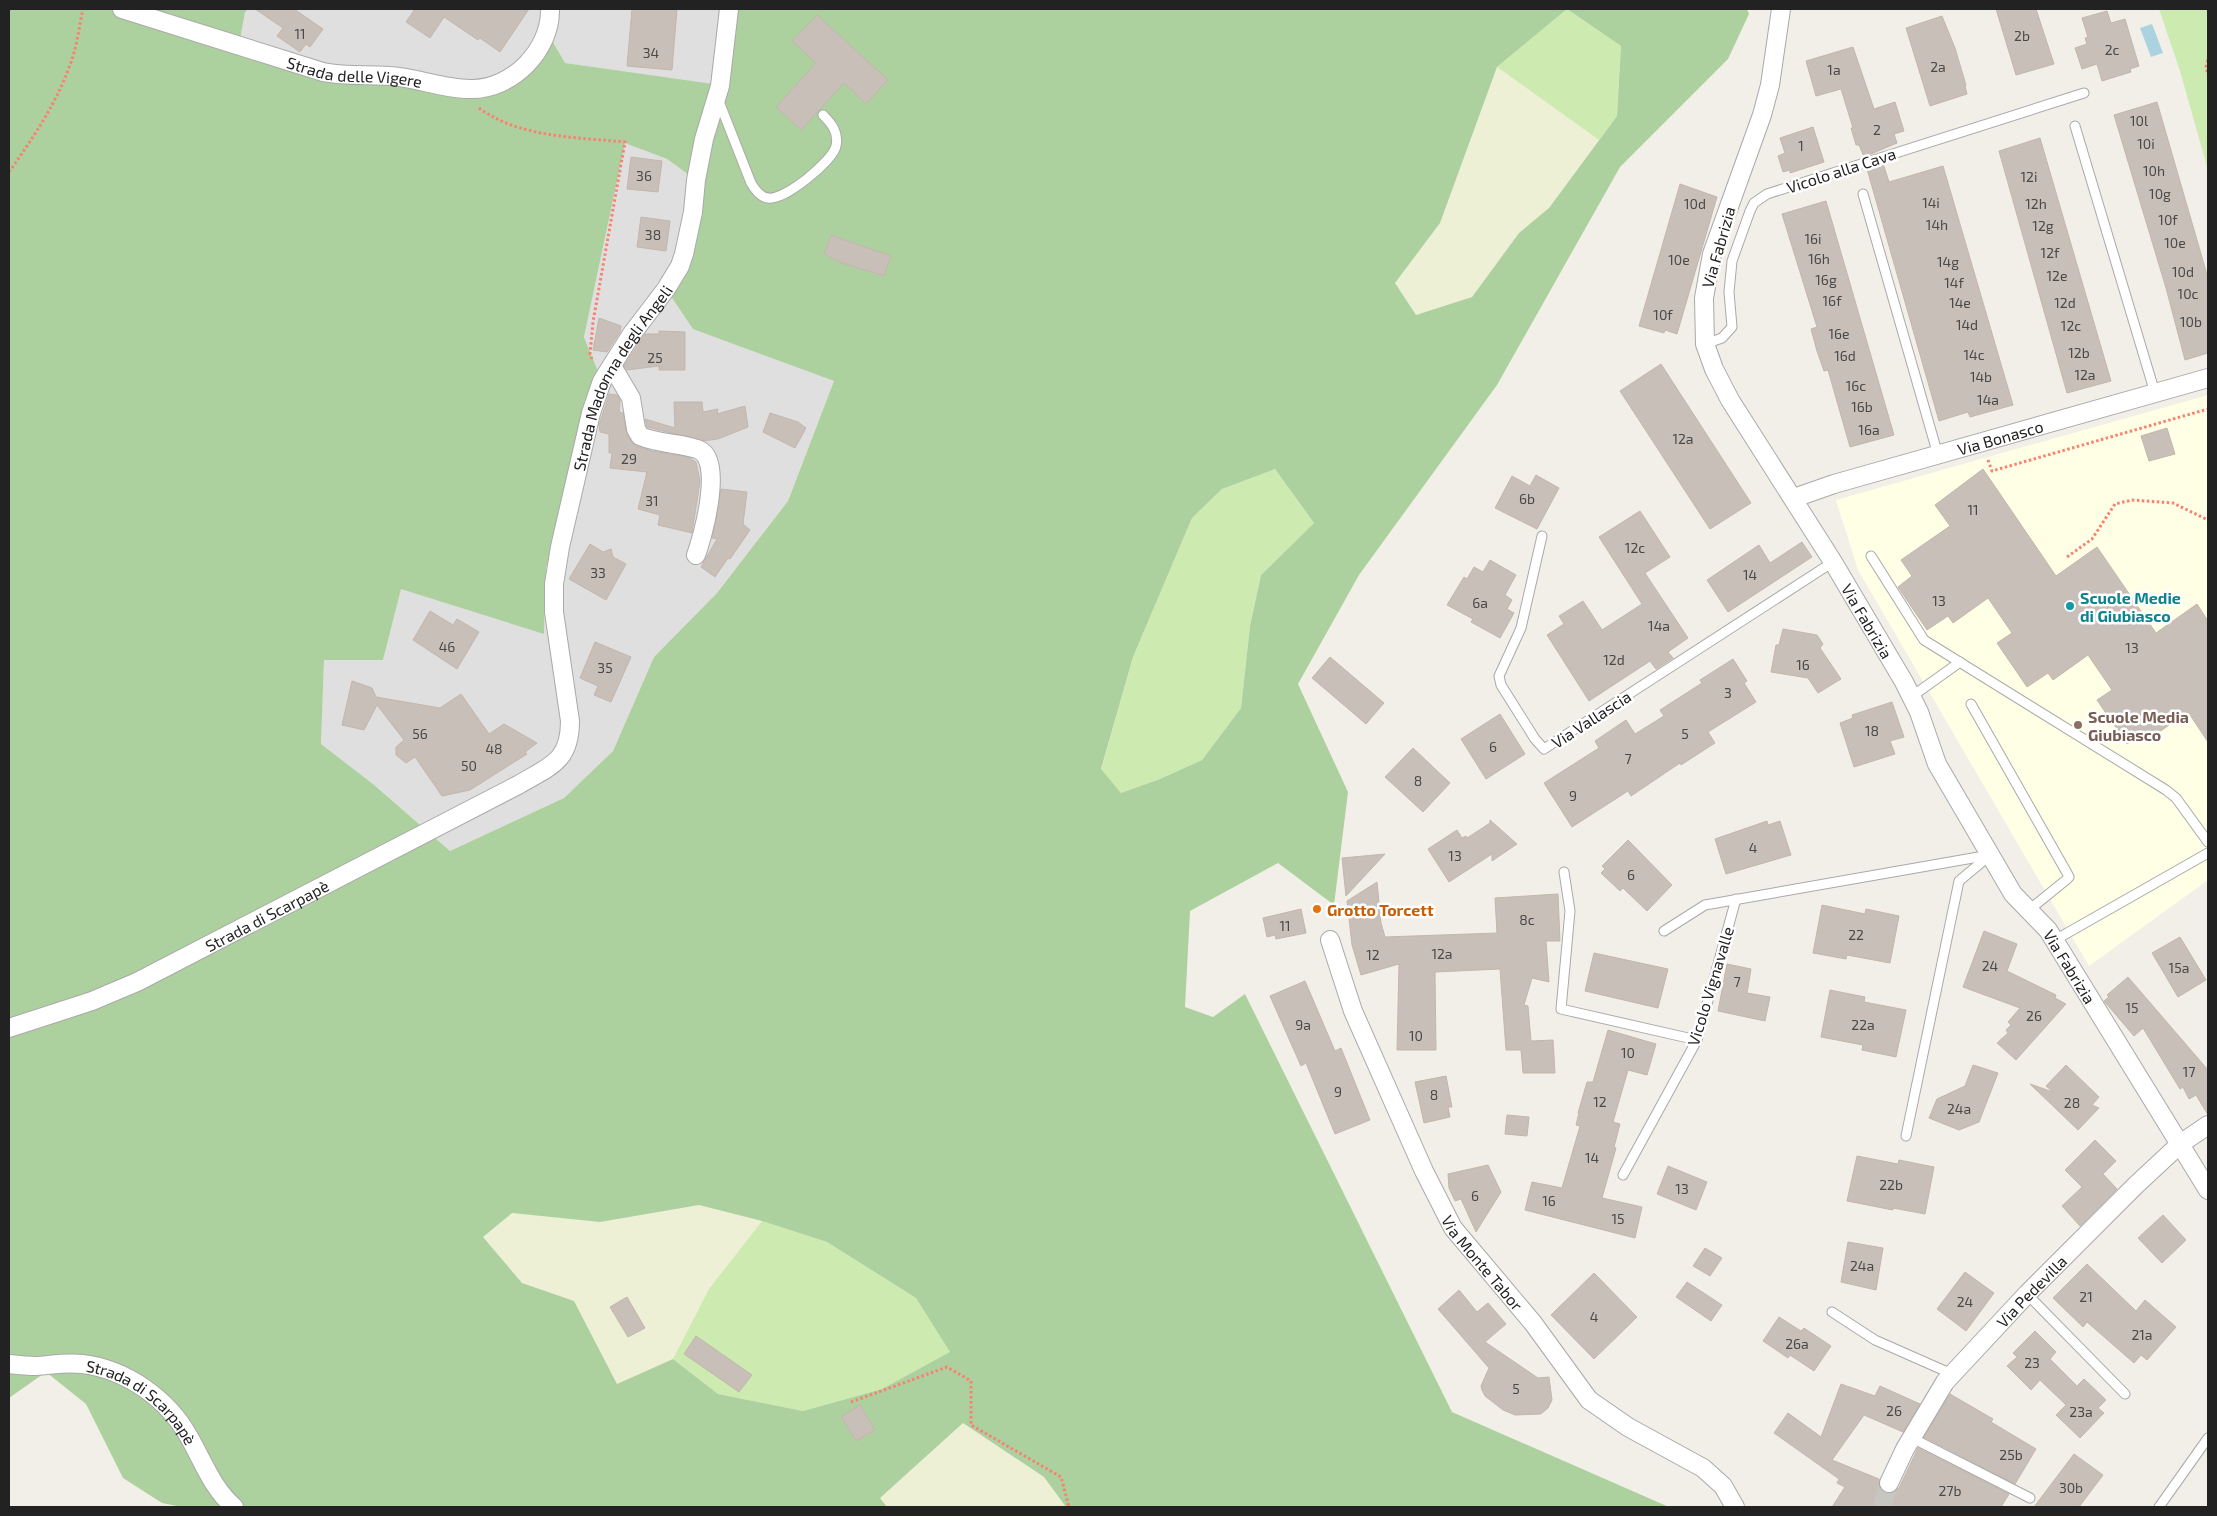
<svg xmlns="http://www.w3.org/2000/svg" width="2217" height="1516" font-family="'Exo 2',sans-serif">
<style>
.residential{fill:#e0dfdf}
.education{fill:#ffffe5}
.farmland{fill:#eef0d5}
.grass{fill:#cdebb0}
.forest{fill:#add19e;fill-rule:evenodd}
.water{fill:#aad3df}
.building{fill:#c7bfb8;stroke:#c4b6ab}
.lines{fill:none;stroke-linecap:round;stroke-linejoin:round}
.street-tunnel{stroke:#c8c6c1;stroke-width:18;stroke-dasharray:18 9;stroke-linecap:butt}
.lane-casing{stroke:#a9a9a9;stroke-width:11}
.street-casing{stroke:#a9a9a9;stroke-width:20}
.path{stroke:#fa8072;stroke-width:3;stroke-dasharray:2.5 2.5;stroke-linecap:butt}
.lane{stroke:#fff;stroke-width:9}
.street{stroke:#fff;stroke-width:18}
.culture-dot{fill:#0f9aa8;stroke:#fff;stroke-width:2}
.education-dot{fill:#8d6e63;stroke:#fff;stroke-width:2}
.food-dot{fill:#e8710a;stroke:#fff;stroke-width:2}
.labels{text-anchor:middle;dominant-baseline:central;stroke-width:5;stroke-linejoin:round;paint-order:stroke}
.number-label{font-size:14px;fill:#4b4948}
.street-label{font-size:16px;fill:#222;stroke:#fff}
.culture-label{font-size:16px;font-weight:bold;fill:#0d838f;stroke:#fff;text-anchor:start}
.education-label{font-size:16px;font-weight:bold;fill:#785e54;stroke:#fff;text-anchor:start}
.food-label{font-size:16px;font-weight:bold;fill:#c56008;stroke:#fff;text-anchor:start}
</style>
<rect width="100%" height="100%" fill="#f2efe9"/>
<g class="residential">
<polygon points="248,9 729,9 720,86 565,63 499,83 361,77 239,45 245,11"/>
<polygon points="625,142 667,159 696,180 666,289 693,328 834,381 788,501 717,593 654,657 613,751 564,798 450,851 373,784 321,744 324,660 383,660 401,588 544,633 546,568 602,381 584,337"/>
</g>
<polygon class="education" points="2208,395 2208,880 2089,966 1858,570 1836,500"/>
<g class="farmland">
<polygon points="1497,67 1599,140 1549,208 1519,233 1472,297 1416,315 1395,283 1440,223"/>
<polygon points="699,1205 762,1221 709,1289 673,1359 617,1384 574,1301 522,1283 483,1237 512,1213 600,1222"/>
<polygon points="963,1423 1044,1477 1066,1507 887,1507 880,1498"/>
</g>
<g class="grass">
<polygon points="1567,9 1621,46 1617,116 1599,140 1497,67"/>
<polygon points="2159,9 2208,9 2208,170 2180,71"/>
<polygon points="1275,469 1314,523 1261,575 1250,626 1241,708 1202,760 1160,779 1121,793 1101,770 1133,657 1192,518 1222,489"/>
<polygon points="762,1221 827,1242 916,1298 951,1352 882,1389 803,1411 718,1394 673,1359 709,1289"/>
</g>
<path class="forest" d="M9,9H248L245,12L239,45L323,72L499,83L547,32L565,63L720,85L729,9H1747L1749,14L1728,59L1620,167L1497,385L1359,575L1298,684L1348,792L1334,905L1278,863L1190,911L1185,1007L1213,1017L1245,994L1452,1412L1669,1507H1066L1044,1477L963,1423L880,1498L887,1507H182L162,1503L123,1478L86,1404L46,1372L9,1398ZM1567,9L1621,46L1617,116L1549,208L1519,233L1472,297L1416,315L1395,283L1440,223L1497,67ZM625,143L667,159L696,180L666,289L693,329L834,381L788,501L717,593L654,657L613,751L564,798L450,851L373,784L321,744L324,660H383L401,589L544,634L546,568L602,381L584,337ZM1275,469L1314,523L1261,575L1250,626L1241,708L1202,760L1160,779L1121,793L1101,769L1133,657L1192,518L1222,489ZM699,1205L762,1221L827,1242L916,1298L950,1352L882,1389L803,1411L718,1394L673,1359L617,1384L574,1301L522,1283L483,1237L512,1213L600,1222Z"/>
<polygon class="water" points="2152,24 2163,53 2151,57 2140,28"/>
<g class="building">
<polygon points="255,9 294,9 323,29 310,47 306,44 300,52 277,36 283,28"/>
<polygon points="415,9 529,9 500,52 480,38 478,40 444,17 430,38 406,22"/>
<polygon points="632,9 677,9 672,70 627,66"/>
<polygon points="1996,9 2036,9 2054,64 2016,75"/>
<polygon points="2107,11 2111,23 2125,19 2139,66 2130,69 2131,72 2102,81 2097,64 2082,69 2075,48 2087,44 2085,38 2088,37 2082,18"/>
<polygon points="817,15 888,80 866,104 844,83 801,130 776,107 816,63 792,41"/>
<polygon points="1942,16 1955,48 1966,85 1965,86 1967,94 1930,106 1906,28"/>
<polygon points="1853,47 1874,109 1895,102 1904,131 1894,134 1897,143 1864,157 1859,145 1856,145 1851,128 1853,128 1841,89 1816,96 1806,61"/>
<polygon points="2157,102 2208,278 2208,353 2185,360 2166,288 2114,115"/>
<polygon points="1813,127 1824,162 1790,173 1790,170 1783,172 1778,156 1785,153 1780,138"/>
<polygon points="2040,138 2111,381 2067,393 1999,151"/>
<polygon points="631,157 662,161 658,192 627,189"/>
<polygon points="1883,163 1889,182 1943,166 2013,405 1970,417 1968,412 1939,421 1867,169"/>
<polygon points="1680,184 1717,197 1677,334 1665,330 1664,333 1639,326"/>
<polygon points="1826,201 1894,435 1850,447 1828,370 1824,371 1817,351 1811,329 1817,327 1782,214"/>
<polygon points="641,217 670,221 666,251 637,247"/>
<polygon points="831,235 891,256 884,276 842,263 824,254"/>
<polygon points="599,318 621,326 620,332 607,352 593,350"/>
<polygon points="659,331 685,332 685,370 659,370 659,366 627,370 624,366 645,334 659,334"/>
<polygon points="1661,364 1751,503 1710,529 1620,391"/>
<polygon points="609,394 617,395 620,400 619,412 623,413 626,431 631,441 636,446 652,451 688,457 696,462 700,481 692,533 658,525 660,515 638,509 647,472 610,468 612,453 609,453 609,434 600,432 599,425"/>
<polygon points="674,402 702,402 703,412 718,409 717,414 745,406 748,427 718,439 703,441 647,427 645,419 675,428"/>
<polygon points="770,413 798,422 806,428 795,448 763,432"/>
<polygon points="2167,428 2175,454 2149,461 2141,436"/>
<polygon points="1983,469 2056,576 2097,547 2156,633 2197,604 2208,621 2208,742 2188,712 2152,737 2148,730 2127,744 2097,700 2112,690 2088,655 2053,680 2048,673 2027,687 1997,643 2012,633 1988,598 1953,623 1948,616 1927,630 1898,587 1912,576 1901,560 1950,526 1935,505"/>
<polygon points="1536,475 1559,488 1537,529 1495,508 1512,476 1530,486"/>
<polygon points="721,489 747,492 743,524 750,530 730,559 728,558 715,577 701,567 717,539 712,538"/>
<polygon points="1640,511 1670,557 1645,573 1688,638 1668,652 1673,658 1656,669 1650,661 1589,701 1547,635 1564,624 1559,616 1583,601 1602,630 1642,604 1599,537"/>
<polygon points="1802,542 1812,557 1728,612 1707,580 1759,545 1770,563"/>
<polygon points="590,544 603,552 611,549 613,557 626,564 606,600 569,579"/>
<polygon points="1490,560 1516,575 1505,595 1512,600 1507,609 1514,613 1500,638 1471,622 1473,619 1447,605 1464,577 1467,579 1474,567 1483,572"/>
<polygon points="430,611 453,625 457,619 479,632 457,669 413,640"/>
<polygon points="1783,629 1817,635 1823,644 1820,648 1841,679 1818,693 1808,678 1771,672 1776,645 1779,645"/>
<polygon points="595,642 631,657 611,702 594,695 598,686 580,678"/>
<polygon points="1330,657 1384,703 1366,724 1312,678"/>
<polygon points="1733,659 1747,681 1744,683 1756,702 1708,732 1715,743 1681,765 1680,763 1631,796 1628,791 1572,827 1544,783 1599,748 1595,741 1626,720 1635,734 1664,716 1660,710 1702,683 1700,680"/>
<polygon points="352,681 372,688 376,697 440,708 461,694 489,734 504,724 537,743 525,752 527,754 470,790 442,796 415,757 406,763 396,755 396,747 404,740 377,705 364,730 342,725"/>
<polygon points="1892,702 1904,737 1890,741 1895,754 1854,767 1840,723 1853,718 1852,715"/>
<polygon points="1500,714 1525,754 1486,779 1461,739"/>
<polygon points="1413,748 1450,783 1423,812 1385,777"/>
<polygon points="1490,820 1517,844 1492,861 1492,854 1449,882 1428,849 1457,830 1462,838 1466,836 1467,838 1490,823"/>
<polygon points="1767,821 1768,825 1780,821 1791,855 1726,874 1715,839"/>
<polygon points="1628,840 1672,885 1647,911 1623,888 1620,891 1601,873 1605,869 1602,866"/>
<polygon points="1385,854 1346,896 1342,858"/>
<polygon points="1377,882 1381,923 1385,937 1497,933 1495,898 1558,894 1560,941 1546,941 1549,982 1532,978 1524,1005 1528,1006 1531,1041 1553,1040 1555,1073 1523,1073 1521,1050 1506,1050 1500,969 1435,972 1436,1050 1397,1050 1399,964 1361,975 1352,945 1347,901"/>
<polygon points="1822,905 1865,914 1866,909 1899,916 1890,963 1847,955 1846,959 1813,953"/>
<polygon points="1301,909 1306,933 1276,939 1275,935 1267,937 1263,918"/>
<polygon points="1984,931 2017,944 2007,971 2056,995 2055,998 2066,1004 2016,1060 1997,1043 2008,1033 2006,1030 2011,1025 2008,1022 2020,1008 1963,987"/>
<polygon points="2180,937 2206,980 2178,997 2152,953"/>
<polygon points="1594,953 1668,969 1658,1008 1585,991"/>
<polygon points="1727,964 1751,969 1747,993 1770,997 1765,1021 1718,1011"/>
<polygon points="2128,977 2208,1070 2208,1115 2196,1095 2189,1099 2183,1087 2180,1089 2143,1028 2134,1036 2104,1001 2109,997 2107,995"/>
<polygon points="1305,981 1335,1051 1341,1048 1370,1120 1335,1134 1306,1063 1301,1066 1270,996"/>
<polygon points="1830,990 1865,997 1864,1002 1906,1010 1896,1057 1862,1050 1863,1045 1821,1037"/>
<polygon points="1608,1030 1656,1044 1647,1075 1628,1070 1613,1122 1620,1124 1614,1147 1616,1148 1602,1198 1642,1207 1635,1238 1525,1210 1532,1182 1562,1188 1580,1126 1576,1125 1579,1113 1578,1113 1587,1082 1593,1082"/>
<polygon points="1973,1065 1998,1073 1979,1122 1959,1130 1929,1118 1937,1099 1965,1086"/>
<polygon points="2066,1065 2099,1097 2092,1105 2099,1108 2078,1130 2030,1084 2053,1092 2046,1086"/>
<polygon points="1446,1076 1452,1107 1448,1107 1450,1117 1424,1123 1415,1082"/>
<polygon points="1507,1115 1529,1117 1527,1136 1505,1134"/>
<polygon points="2095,1140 2116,1161 2103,1174 2117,1189 2080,1226 2062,1206 2082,1187 2065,1170"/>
<polygon points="1857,1156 1898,1164 1899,1160 1934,1167 1925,1214 1893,1208 1893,1210 1847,1201"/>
<polygon points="1488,1165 1501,1192 1476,1232 1461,1199 1455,1201 1449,1188 1448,1174"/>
<polygon points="1668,1166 1707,1182 1696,1210 1657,1194"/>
<polygon points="2163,1215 2186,1240 2162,1263 2138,1238"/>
<polygon points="1848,1242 1883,1248 1876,1290 1841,1282"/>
<polygon points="1705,1248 1722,1258 1710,1276 1693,1266"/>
<polygon points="2087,1264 2136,1311 2145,1300 2176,1327 2147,1360 2141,1355 2134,1363 2087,1322 2083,1327 2053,1298"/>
<polygon points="1965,1272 1994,1293 1966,1331 1937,1309"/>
<polygon points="1594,1273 1637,1317 1594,1359 1551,1315"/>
<polygon points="1687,1282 1722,1305 1711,1321 1676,1297"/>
<polygon points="1459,1290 1477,1312 1488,1303 1506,1324 1485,1342 1538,1378 1549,1377 1552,1400 1548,1408 1541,1414 1515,1415 1503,1410 1485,1396 1482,1390 1481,1386 1489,1368 1438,1309"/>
<polygon points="627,1297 645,1328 628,1337 610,1307"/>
<polygon points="1779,1317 1801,1331 1804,1328 1831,1346 1814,1371 1790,1355 1788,1358 1763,1341"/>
<polygon points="2035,1331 2056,1352 2050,1359 2077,1386 2084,1379 2106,1400 2098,1408 2104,1413 2080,1438 2056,1415 2066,1405 2040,1380 2031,1390 2007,1366 2017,1357 2013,1353"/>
<polygon points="696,1336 752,1375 739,1392 684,1354"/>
<polygon points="1841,1384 1875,1396 1880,1386 1920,1404 1903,1432 1864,1415 1832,1460 1879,1479 1881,1489 1890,1493 1899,1488 1918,1448 2009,1494 2001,1507 1832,1507 1845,1487 1837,1483 1839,1479 1774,1433 1788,1413 1821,1437"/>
<polygon points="1950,1394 1993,1419 1991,1422 2036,1449 2015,1484 1924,1437"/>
<polygon points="860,1405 875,1430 856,1441 841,1417"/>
<polygon points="2074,1454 2103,1475 2079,1507 2034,1507"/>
</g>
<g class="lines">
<polyline class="street-tunnel" points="1882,1507 1889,1483"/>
<g class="lane-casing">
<g id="lane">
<path d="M718,99L751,183C755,190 760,197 768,198C784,201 833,161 836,146C839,133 832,124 823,115"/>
<polyline points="2075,126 2155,393"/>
<polyline points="1863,194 1938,455"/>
<polyline points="1705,344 1722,338 1732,327 1729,292 1732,261 1750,211 1754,203 1767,194 2084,93"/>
<polyline points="1542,536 1521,628 1499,676 1501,685 1535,739 1544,749 1833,562"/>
<polyline points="1871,556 1924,640 2166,790 2176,798 2208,842"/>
<polyline points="1911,697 1960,662"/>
<polyline points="1971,704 2067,873 2069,877 2066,880 2029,910"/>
<polyline points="1564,872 1570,911 1561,1009 1697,1040"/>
<polyline points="1664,931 1705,905 1990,855"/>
<polyline points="2055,940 2208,853"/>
<polyline points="1906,1136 1959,881 1989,856"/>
<polyline points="1623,1175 1697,1040 1736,899"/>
<polyline points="2027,1294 2125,1394"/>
<polyline points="1832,1312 1875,1340 1952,1374"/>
<polyline points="1912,1438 2030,1498"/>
<polyline points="2159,1507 2208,1438"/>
</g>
</g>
<g class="street-casing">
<g id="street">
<path id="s1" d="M122,9L323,72C348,77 373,74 399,77C422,80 446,89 470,89C512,90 551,50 550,9"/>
<path id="s2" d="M1781,9L1770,85L1762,115L1712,254L1704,298L1705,344L1714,369L1730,400L1833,562L1904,682L1919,712L1937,764L2013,894L2048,930L2208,1190"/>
<path d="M612,366L631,398L636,429L640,436C659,444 679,443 697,449C725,457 703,536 696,555"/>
<path id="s3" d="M1794,498L1834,484L2208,378"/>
<path id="s4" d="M1330,940L1353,1011L1424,1171L1453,1228L1533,1323L1589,1400L1628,1427L1703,1468L1723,1486L1735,1507"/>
<path id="s5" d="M9,1028L92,1001L137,982L518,785C550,766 570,762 570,721L554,612V584L560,547L591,413L602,381L631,335L666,289L680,266L684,254L693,212L696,180L704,139L720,86L729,9"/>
<path id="s6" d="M9,1364C18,1365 27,1366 36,1366C51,1365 66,1362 82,1364C126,1369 168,1399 189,1437C203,1461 212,1488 234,1507"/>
<path id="s7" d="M1889,1483L1905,1449L1945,1382L2027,1294L2136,1185L2180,1144L2208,1125"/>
</g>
</g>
<g class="path">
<polyline points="2208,60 2206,67 2208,75"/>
<path d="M479,108C520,138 576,137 625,142L593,322L590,354L592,359"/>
<path d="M9,172C33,138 56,104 70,65C77,47 79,27 83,9"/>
<polyline points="1988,460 1992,471 2208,409"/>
<polyline points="2067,557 2092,539 2115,504 2132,500 2173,503 2208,520"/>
<polyline points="851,1402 947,1367 971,1381 971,1425 1061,1477 1069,1507"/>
</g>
<use href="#lane" class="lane"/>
<use href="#street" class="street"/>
</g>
<circle class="culture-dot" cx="2070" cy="606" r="5"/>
<circle class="education-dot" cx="2078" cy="725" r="5"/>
<circle class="food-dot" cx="1317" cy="909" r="5"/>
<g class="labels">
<g class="number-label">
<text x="300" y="33">11</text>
<text x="2022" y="35">2b</text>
<text x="2112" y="49">2c</text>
<text x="651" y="52">34</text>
<text x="1938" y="66">2a</text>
<text x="1834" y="69">1a</text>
<text x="2139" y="120">10l</text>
<text x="1877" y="129">2</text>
<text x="2146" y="143">10i</text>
<text x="1801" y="145">1</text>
<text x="2154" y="170">10h</text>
<text x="644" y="175">36</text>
<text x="2029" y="176">12i</text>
<text x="2160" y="193">10g</text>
<text x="1931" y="202">14i</text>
<text x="1695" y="203">10d</text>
<text x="2036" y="203">12h</text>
<text x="2168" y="219">10f</text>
<text x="1937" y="224">14h</text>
<text x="2043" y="225">12g</text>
<text x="653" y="234">38</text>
<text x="1813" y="238">16i</text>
<text x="2175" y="242">10e</text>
<text x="2050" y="252">12f</text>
<text x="1819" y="258">16h</text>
<text x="1679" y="259">10e</text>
<text x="1948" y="261">14g</text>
<text x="2183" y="271">10d</text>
<text x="2057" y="275">12e</text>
<text x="1826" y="279">16g</text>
<text x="1954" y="282">14f</text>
<text x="2188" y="293">10c</text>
<text x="1832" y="300">16f</text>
<text x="1960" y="302">14e</text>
<text x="2065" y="302">12d</text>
<text x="1663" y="314">10f</text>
<text x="2191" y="321">10b</text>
<text x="1967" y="324">14d</text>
<text x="2071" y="325">12c</text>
<text x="1839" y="333">16e</text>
<text x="2079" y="352">12b</text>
<text x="1974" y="354">14c</text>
<text x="1845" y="355">16d</text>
<text x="655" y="357">25</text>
<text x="2085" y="374">12a</text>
<text x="1981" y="376">14b</text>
<text x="1856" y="385">16c</text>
<text x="1988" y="399">14a</text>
<text x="1862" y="406">16b</text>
<text x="1869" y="429">16a</text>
<text x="1683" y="438">12a</text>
<text x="629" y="458">29</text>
<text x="1527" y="498">6b</text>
<text x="652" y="500">31</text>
<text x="1973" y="509">11</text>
<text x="1635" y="547">12c</text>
<text x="598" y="572">33</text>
<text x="1750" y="574">14</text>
<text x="1939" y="600">13</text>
<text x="1480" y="602">6a</text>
<text x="1659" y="625">14a</text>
<text x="447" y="646">46</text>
<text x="2132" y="647">13</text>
<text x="1614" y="659">12d</text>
<text x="1803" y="664">16</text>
<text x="605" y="667">35</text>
<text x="1728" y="692">3</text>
<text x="1872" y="730">18</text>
<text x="420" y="733">56</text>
<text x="1685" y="733">5</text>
<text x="1493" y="746">6</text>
<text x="494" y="748">48</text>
<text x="1628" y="758">7</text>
<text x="469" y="765">50</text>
<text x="1418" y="780">8</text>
<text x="1573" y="795">9</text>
<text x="1753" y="847">4</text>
<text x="1455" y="855">13</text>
<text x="1631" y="874">6</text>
<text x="1527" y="919">8c</text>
<text x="1285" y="925">11</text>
<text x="1856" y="934">22</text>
<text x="1442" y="953">12a</text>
<text x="1373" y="954">12</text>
<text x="1990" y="965">24</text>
<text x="2179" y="967">15a</text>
<text x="1737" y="981">7</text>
<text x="2132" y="1007">15</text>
<text x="2034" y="1015">26</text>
<text x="1303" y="1024">9a</text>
<text x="1863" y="1024">22a</text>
<text x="1416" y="1035">10</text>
<text x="1628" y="1052">10</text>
<text x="2189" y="1071">17</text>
<text x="1338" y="1091">9</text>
<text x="1434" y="1094">8</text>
<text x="1600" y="1101">12</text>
<text x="2072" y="1102">28</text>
<text x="1959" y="1108">24a</text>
<text x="1592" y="1157">14</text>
<text x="1891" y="1184">22b</text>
<text x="1682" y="1188">13</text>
<text x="1475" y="1195">6</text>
<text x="1549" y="1200">16</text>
<text x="1618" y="1218">15</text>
<text x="1862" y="1265">24a</text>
<text x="2086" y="1296">21</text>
<text x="1965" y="1301">24</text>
<text x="1594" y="1316">4</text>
<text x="2142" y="1334">21a</text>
<text x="1797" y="1343">26a</text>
<text x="2032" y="1362">23</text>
<text x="1516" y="1388">5</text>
<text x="1894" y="1410">26</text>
<text x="2081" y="1411">23a</text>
<text x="2011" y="1454">25b</text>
<text x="2071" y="1487">30b</text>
<text x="1950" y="1490">27b</text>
</g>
<g class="street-label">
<text stroke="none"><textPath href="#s1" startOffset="242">Strada delle Vigere</textPath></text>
<text transform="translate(1841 170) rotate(-18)">Vicolo alla Cava</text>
<text transform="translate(1718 247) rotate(-74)">Via Fabrizia</text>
<text stroke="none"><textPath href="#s5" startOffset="1012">Strada Madonna degli Angeli</textPath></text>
<text stroke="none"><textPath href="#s3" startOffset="215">Via Bonasco</textPath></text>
<text stroke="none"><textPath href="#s2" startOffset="668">Via Fabrizia</textPath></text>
<text transform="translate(1591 719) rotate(-33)">Via Vallascia</text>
<text stroke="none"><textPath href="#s5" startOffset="282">Strada di Scarpapè</textPath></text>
<text stroke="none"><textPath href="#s2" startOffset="1071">Via Fabrizia</textPath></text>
<text transform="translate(1710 986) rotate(-73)">Vicolo Vignavalle</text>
<text stroke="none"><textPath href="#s4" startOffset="359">Via Monte Tabor</textPath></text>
<text stroke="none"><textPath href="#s7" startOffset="241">Via Pedevilla</textPath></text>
<text stroke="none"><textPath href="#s6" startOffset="146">Strada di Scarpapè</textPath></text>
</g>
<g class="culture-label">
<text x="2080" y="597">Scuole Medie<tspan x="2080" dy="18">di Giubiasco</tspan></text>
</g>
<g class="education-label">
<text x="2088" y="716">Scuole Media<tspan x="2088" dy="18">Giubiasco</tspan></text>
</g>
<g class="food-label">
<text x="1327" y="909">Grotto Torcett</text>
</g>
</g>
<rect width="2217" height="1516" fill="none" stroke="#222222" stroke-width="20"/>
</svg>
